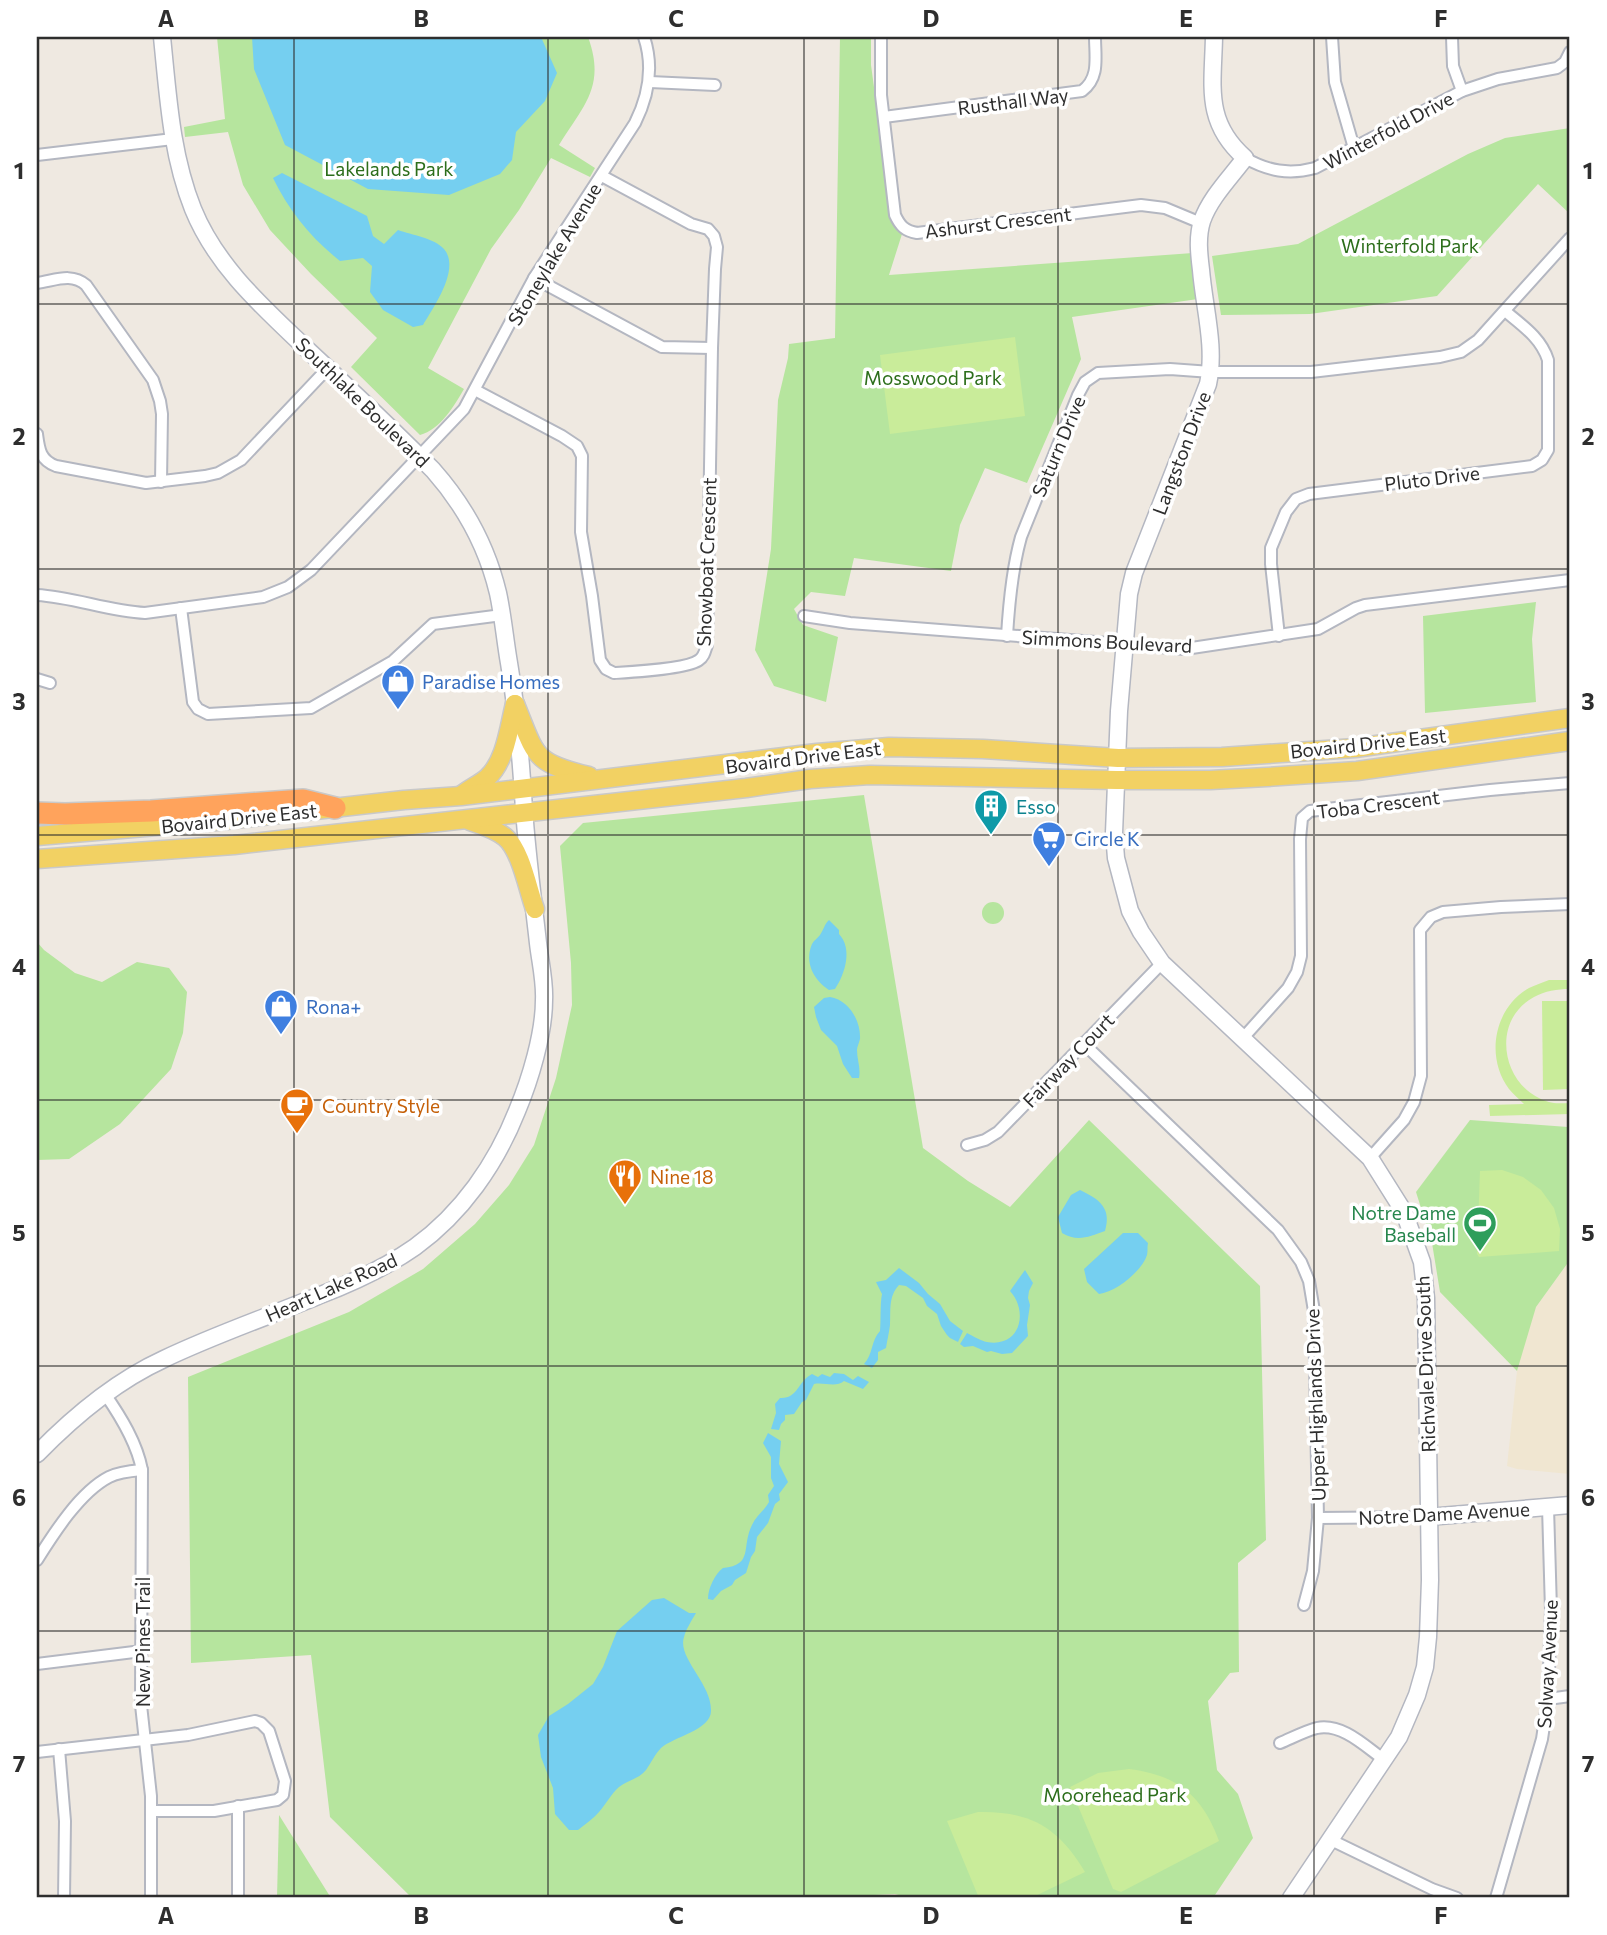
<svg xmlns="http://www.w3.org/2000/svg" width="1607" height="1935" font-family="Commissioner,sans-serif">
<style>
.education{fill:#f0e6d1}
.green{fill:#b6e59e}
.pitch{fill:#c9ec9a}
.water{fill:#75cff0}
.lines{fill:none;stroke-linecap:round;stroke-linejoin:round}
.street-casing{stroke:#b4b7c1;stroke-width:14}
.secondary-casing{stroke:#b4b7c1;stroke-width:19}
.primary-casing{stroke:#c9c9c9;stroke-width:21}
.highway-casing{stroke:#c9c9c9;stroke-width:24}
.street{stroke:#fff;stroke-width:10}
.secondary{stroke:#fff;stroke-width:16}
.primary{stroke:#f2d163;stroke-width:18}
.highway{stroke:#ffa35c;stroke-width:21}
.grid{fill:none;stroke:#2e2e2e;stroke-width:2;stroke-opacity:0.55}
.labels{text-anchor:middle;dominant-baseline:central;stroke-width:7;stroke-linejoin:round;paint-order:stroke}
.street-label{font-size:19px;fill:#2e2e2e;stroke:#fff}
.park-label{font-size:19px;fill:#2c6e1b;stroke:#fff}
.shop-label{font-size:19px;fill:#366cbe;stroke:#fff;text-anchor:start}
.culture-label{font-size:19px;fill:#0d838f;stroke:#fff;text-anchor:start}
.food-label{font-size:19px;fill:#c56008;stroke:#fff;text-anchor:start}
.leisure-label{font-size:19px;fill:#27864d;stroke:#fff;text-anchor:end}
.neatline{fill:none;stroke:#2e2e2e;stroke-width:2.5}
.grid-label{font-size:23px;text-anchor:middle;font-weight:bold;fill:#2e2e2e}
</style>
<rect width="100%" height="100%" fill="#efe9e1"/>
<g class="education">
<polygon points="1567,1115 1570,1115 1570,1474 1517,1469 1507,1466 1517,1371 1532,1315 1536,1307 1567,1264"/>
<polygon points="896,1894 910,1898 810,1898 810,1897"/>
</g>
<g class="green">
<path d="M217,37H588C606,86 584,105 559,145L595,168L590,177L551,158L519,210L491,249L428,368L464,389C454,406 440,430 420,435L351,367L377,338L311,274L270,230L243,185L228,132L185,137L184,127L225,119Z"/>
<polygon points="840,37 871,37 871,65 891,213 902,234 889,275 1193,253 1198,299 1072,317 1081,359 1027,483 985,468 960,525 951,571 854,558 845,596 811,592 794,609 803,625 838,637 826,702 774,686 755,650 771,549 778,400 788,358 789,344 835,338"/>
<polygon points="1570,128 1570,165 1568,166 1570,176 1570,214 1538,184 1437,296 1310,314 1221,315 1212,256 1298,244 1468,154 1505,138"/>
<polygon points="1536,602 1532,639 1536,702 1425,713 1423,616"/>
<polygon points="864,795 923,1148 968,1181 1010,1207 1089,1120 1260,1286 1266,1540 1238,1563 1239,1672 1230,1673 1208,1701 1217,1770 1238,1794 1253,1838 1213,1898 910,1898 895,1894 810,1898 412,1898 330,1817 311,1655 191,1663 188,1377 349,1312 423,1269 475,1224 509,1185 534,1145 556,1078 572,1005 571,963 560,846 583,823"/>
<circle cx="993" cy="913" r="11"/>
<polygon points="37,942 44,950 75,973 102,982 137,962 169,968 187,992 183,1033 171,1069 120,1124 69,1159 37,1160"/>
<polygon points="1470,1120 1568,1127 1567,1264 1536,1307 1517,1371 1440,1292 1432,1243 1416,1192"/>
<polygon points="279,1815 331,1898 277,1898"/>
</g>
<g class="pitch">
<polygon points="1015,337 1025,416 890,434 880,355"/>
<path d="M1549,980H1570V989C1557,989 1545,991 1534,997C1489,1021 1502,1089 1549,1102C1555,1104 1563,1103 1570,1103V1114L1490,1116L1489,1105L1524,1104C1519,1099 1513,1094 1509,1089C1485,1057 1494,1008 1529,988C1535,985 1542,983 1549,980Z"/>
<polygon points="1542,1001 1570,1001 1570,1089 1543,1090"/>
<polygon points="1502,1170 1523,1177 1541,1190 1554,1208 1560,1229 1559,1251 1479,1257 1477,1254 1480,1171"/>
<path d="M1129,1769C1177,1775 1202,1795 1219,1841L1121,1892L1113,1889L1070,1787L1098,1773Z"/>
<path d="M978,1812C1030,1811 1058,1827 1085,1872L1031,1898H979L947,1821Z"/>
</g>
<g class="water">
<polygon points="252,37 541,37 557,73 545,101 516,132 512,160 500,174 449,195 368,189 285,145 254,69"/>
<path d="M282,173L367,216L373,236L384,244L398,230C412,235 434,238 444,249C461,269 433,308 423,325L413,327L383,310L370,292L372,266L363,258L340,261C311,238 289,211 273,178Z"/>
<path d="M829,920L839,930V934C853,949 845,974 835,989L829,990C814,980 804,963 812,944C814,940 818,938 820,935C824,929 824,925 829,920Z"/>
<path d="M830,997C849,1000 861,1021 860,1039C859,1043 857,1047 857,1050C857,1060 861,1068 859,1078H852L843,1064L837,1046L821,1030L816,1017L814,1007L824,998Z"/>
<path d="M1080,1190C1099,1199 1112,1208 1105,1231C1089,1237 1077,1242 1062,1233L1058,1217L1071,1195Z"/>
<path d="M1123,1233H1138L1148,1243C1147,1247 1148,1251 1147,1255C1142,1271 1116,1292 1099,1294L1087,1282L1084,1269Z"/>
<path d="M899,1268L919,1283L928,1294L940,1304L950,1321L963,1331L958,1342L950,1338L947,1335L941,1326L937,1314L927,1306L923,1298L906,1286L899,1285C888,1297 891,1310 890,1325C889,1333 887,1341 886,1348L878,1352V1360L872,1368L864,1364C873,1355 871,1340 880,1331C881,1321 880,1303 882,1294L876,1282L886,1280Z"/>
<path d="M1025,1270L1033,1283L1029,1291L1028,1298L1030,1305L1027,1325L1028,1336L1012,1353L1002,1354L991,1351L987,1352L973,1346L964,1347L960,1344L967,1333C973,1336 981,1341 987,1342C1020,1348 1029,1312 1010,1291Z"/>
<path d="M834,1373L844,1374L853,1380L858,1376L869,1382L863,1389L844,1381C836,1388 824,1382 814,1384L806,1400L802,1402L794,1414L785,1415V1420L781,1424L779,1430L771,1429L776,1413L775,1404L780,1398C798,1399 798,1381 812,1374L818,1377L822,1374L830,1377Z"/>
<path d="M768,1433L781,1441L779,1464L788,1482L779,1494L780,1500L775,1504L768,1523L757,1537L755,1551L751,1557L746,1573L735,1580L732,1585L721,1591L713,1600L708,1599C708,1588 715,1574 723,1568C754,1565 741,1547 752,1525C756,1516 764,1511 769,1502L768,1495L774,1486L771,1478V1457L763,1443Z"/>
<path d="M664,1598L689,1613H696C692,1620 686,1629 684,1637C677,1658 712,1684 711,1711C711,1730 673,1737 661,1748C655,1754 651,1763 646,1770C639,1779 628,1780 619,1787C611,1794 606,1804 599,1812C593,1819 585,1824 578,1830H569L555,1814L553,1788L541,1757L538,1735L549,1716L568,1704L593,1684L603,1667L617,1631L652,1600Z"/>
</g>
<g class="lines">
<g class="street-casing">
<g id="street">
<path d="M881,37V95L895,215C900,226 905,231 917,233L1141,205L1165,208L1201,223"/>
<polyline points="1332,37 1335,82 1354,148"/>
<polyline points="1452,37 1453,66 1462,91"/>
<polyline points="650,82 715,85"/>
<path d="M884,117L1082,91C1100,78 1095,57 1095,37"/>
<polyline points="37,155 173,139"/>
<path d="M1245,158C1268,171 1289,175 1315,168L1462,91L1498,79L1557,68L1565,62L1570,52"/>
<polyline points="534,278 662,347 712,348"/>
<path d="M37,283C54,281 71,272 86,285L153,380L160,401L162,414L161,482"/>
<path d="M475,390L562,436L577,446L582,456L581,532L592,596L600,660L606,669L614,673C631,672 688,669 699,660C704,657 705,651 707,645L712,348L715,269L717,247L714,236L708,229L691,224L602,176"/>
<path d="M37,434C39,449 40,460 56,466L146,483L205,476L218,473L241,460L328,368"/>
<path d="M37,595C73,597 108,611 145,613L263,597L288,587L311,570L464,409L534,278L635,123C649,95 654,67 644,37"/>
<polyline points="181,608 193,702 198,709 208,714 311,708 393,661 433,624 502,615"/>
<polyline points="804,616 850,623 1185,649 1318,629 1356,608 1365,605 1570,580"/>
<path d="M1007,636C1009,602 1012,569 1021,537L1078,395L1085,382L1098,373L1170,369L1211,372H1311L1440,357L1461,352L1478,340L1570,238"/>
<path d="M1279,636L1271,564V548L1286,512L1296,499L1309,494L1532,466L1542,460L1548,450V360C1541,338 1523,326 1505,311"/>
<polyline points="37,679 50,683"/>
<polyline points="1243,1038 1288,988 1297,972 1301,956 1300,839 1302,818 1310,811 1490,790 1570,783"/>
<polyline points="1083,1043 1278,1230 1301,1262 1309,1281 1314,1311 1318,1518 1313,1571 1304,1605"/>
<polyline points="967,1145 985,1140 998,1132 1162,963"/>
<polyline points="1370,1158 1404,1120 1414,1102 1421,1076 1420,930 1431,917 1443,912 1501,907 1570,904"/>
<path d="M105,1394C121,1417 137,1443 142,1470L141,1705L151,1796V1898"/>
<polyline points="1318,1518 1428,1517"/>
<path d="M37,1560C54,1533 80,1492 109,1477C119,1472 131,1471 142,1470"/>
<polyline points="37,1664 142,1651"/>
<polyline points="1548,1699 1570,1696"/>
<path d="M1280,1743C1292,1738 1305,1731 1317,1728C1342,1723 1365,1746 1383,1759"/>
<polyline points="59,1749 65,1821 64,1898"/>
<polyline points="37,1752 188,1735 255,1721 261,1723 269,1731 285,1781 283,1795 277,1800 214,1811 151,1811"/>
<polyline points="238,1806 238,1898"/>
<polyline points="1331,1840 1432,1889 1457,1898"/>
<polyline points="1496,1898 1542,1739 1548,1699 1551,1610 1548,1507"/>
</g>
</g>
<g class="secondary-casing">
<g id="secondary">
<path d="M1214,37C1213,86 1204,122 1245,158C1230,178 1210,198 1202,221C1197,237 1199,254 1201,270C1204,307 1216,347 1208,384L1134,573L1129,594L1119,711L1114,833L1116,858L1130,911L1141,932L1162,963L1370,1158L1404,1212L1422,1262L1426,1298L1430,1580L1428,1637L1425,1667L1417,1695L1399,1737L1291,1898"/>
<path d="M37,1454C74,1416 116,1381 164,1359C214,1335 267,1317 318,1296C352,1283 385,1268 415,1247C462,1213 496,1164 517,1111C530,1080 544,1034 544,1000C545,981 540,961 538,943C533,898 527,854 524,809C521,760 517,711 509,663C505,640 503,616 498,593C487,547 464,505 433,470C393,430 352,391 310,352C265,309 217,268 193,209C171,154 168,95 162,37"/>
<polyline points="1428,1517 1570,1505"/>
</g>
</g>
<g class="primary-casing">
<g id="primary">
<path d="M515,704C536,755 532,763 589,776"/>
<path d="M463,794C471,788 480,784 487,778C506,761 509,727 515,704"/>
<path d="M470,821C482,825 495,829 505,837C521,850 528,890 535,909"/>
<polyline points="37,836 217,821 404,800 461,796 817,753 889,747 983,749 1118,758 1222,757 1355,748 1570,718"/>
<polyline points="37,859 234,845 746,788 810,779 870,775 1117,780 1210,780 1267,777 1357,771 1570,741"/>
</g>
</g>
<g class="highway-casing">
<polyline id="highway" points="37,813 65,814 151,811 303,800 335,808"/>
</g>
<use href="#street" class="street"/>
<use href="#secondary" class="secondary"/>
<use href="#primary" class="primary"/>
<use href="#highway" class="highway"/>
</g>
<path class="grid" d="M294,37V1898M548,37V1898M804,37V1898M1058,37V1898M1314,37V1898M37,304H1570M37,569H1570M37,835H1570M37,1100H1570M37,1366H1570M37,1631H1570"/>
<defs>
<g id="shop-pin" transform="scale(1.75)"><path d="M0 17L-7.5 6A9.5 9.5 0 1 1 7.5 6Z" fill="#3f7fe0" stroke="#fff"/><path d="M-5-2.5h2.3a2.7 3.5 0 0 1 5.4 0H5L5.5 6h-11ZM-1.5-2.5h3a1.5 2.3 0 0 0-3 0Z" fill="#fff"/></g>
<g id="building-pin" transform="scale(1.75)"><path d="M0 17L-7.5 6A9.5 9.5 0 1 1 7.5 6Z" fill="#0f9aa8" stroke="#fff"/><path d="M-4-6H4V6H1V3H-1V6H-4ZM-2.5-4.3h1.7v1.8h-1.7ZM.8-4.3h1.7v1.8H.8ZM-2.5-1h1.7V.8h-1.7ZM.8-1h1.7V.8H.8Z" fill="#fff"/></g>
<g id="supermarket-pin" transform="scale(1.75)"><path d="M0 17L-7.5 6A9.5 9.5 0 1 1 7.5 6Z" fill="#3f7fe0" stroke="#fff"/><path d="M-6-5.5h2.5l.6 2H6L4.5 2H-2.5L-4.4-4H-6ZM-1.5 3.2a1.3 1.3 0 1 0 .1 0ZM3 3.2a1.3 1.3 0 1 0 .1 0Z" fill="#fff"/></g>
<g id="cafe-pin" transform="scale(1.75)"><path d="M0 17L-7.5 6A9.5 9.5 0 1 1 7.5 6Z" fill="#e8710a" stroke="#fff"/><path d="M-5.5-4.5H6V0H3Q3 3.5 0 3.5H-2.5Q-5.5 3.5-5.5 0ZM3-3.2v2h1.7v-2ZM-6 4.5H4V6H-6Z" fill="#fff"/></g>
<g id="restaurant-pin" transform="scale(1.75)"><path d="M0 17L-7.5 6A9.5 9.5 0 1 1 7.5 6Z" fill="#e8710a" stroke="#fff"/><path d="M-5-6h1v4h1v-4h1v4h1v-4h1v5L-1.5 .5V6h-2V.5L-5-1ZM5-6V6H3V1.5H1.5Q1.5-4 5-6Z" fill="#fff"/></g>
<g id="stadium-pin" transform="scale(1.75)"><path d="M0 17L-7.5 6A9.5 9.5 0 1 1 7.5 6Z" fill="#2e9e5b" stroke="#fff"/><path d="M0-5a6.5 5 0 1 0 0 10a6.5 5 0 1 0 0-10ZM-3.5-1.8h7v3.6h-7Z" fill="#fff"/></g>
</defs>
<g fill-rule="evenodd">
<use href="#shop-pin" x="398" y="681"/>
<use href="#building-pin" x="991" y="806"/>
<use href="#supermarket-pin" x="1049" y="838"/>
<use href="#shop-pin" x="281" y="1006"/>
<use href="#cafe-pin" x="297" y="1105"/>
<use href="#restaurant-pin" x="625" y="1176"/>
<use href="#stadium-pin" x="1480" y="1223"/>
</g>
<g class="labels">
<g class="street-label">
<text transform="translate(1013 101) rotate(-7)">Rusthall Way</text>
<text transform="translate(1388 130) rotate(-28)">Winterfold Drive</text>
<text transform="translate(998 222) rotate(-7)">Ashurst Crescent</text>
<text transform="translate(554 254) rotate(-59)">Stoneylake Avenue</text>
<text transform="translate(363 402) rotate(44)">Southlake Boulevard</text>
<text transform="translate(1058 446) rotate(-67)">Saturn Drive</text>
<text transform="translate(1181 453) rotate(-69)">Langston Drive</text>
<text transform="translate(1432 478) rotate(-7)">Pluto Drive</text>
<text transform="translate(706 562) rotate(-88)">Showboat Crescent</text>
<text transform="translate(1107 641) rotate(3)">Simmons Boulevard</text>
<text transform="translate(1368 743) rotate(-6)">Bovaird Drive East</text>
<text transform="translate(803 757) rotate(-7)">Bovaird Drive East</text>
<text transform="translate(1378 804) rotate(-7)">Toba Crescent</text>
<text transform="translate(239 818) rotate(-6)">Bovaird Drive East</text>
<text transform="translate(1068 1060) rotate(-46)">Fairway Court</text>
<text transform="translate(331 1287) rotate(-24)">Heart Lake Road</text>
<text transform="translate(1425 1364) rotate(-92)">Richvale Drive South</text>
<text transform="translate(1315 1405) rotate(-92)">Upper Highlands Drive</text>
<text transform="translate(1444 1513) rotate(-3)">Notre Dame Avenue</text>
<text transform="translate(142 1642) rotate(-90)">New Pines Trail</text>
<text transform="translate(1547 1664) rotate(-87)">Solway Avenue</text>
</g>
<g class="park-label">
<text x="389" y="168">Lakelands Park</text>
<text x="1410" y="245">Winterfold Park</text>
<text x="933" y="377">Mosswood Park</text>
<text x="1115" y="1794">Moorehead Park</text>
</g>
<g class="shop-label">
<text x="422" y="681">Paradise Homes</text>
<text x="1074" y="838">Circle K</text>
<text x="306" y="1006">Rona+</text>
</g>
<g class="culture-label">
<text x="1016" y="806">Esso</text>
</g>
<g class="food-label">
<text x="322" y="1105">Country Style</text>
<text x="650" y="1176">Nine 18</text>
</g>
<g class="leisure-label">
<text x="1456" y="1212">Notre Dame<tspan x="1456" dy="22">Baseball</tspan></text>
</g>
</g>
<rect width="1607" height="1935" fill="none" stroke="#ffffff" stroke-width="77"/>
<rect x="38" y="38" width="1530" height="1858" class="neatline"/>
<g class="grid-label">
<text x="166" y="27">A</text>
<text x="421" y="27">B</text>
<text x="676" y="27">C</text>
<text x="931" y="27">D</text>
<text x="1186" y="27">E</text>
<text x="1441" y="27">F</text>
<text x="19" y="179">1</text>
<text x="1588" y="179">1</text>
<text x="19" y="445">2</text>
<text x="1588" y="445">2</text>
<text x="19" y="710">3</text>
<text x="1588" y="710">3</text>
<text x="19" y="975">4</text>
<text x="1588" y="975">4</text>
<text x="19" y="1241">5</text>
<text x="1588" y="1241">5</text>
<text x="19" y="1506">6</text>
<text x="1588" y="1506">6</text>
<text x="19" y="1772">7</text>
<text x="1588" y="1772">7</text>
<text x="166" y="1924">A</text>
<text x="421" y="1924">B</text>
<text x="676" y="1924">C</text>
<text x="931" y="1924">D</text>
<text x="1186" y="1924">E</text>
<text x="1441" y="1924">F</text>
</g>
</svg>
